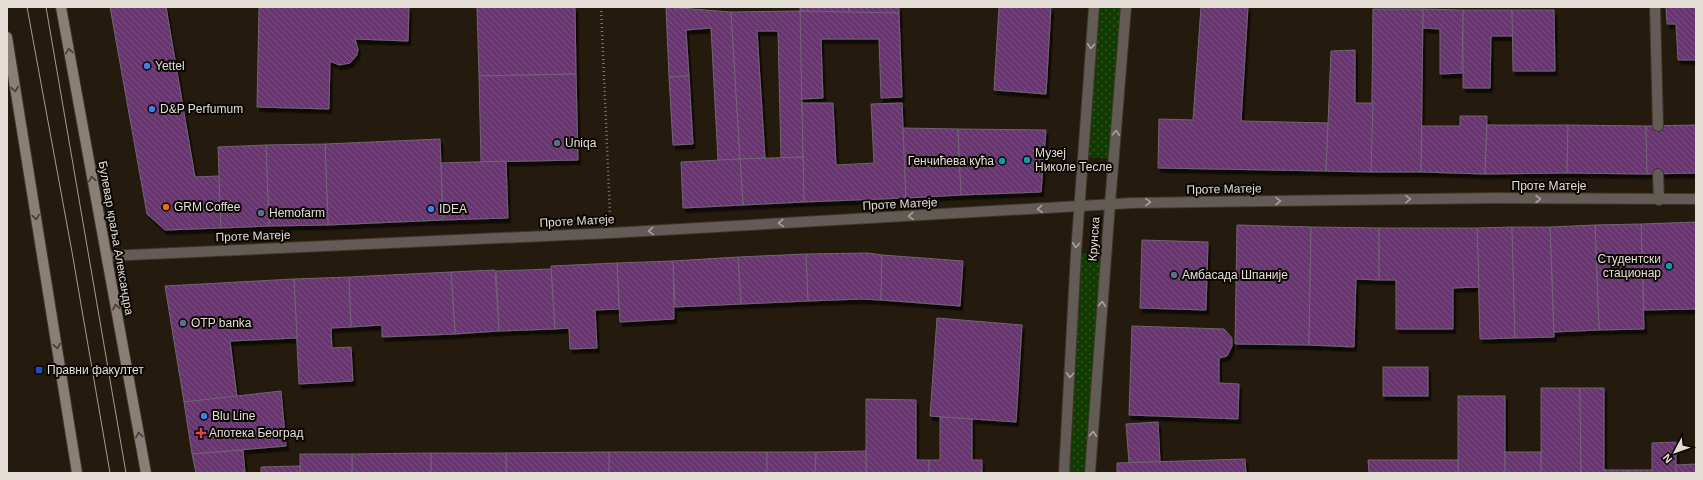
<svg xmlns="http://www.w3.org/2000/svg" width="1703" height="480" font-family="Arial,sans-serif">
<style>
.green{fill:url(#green-dots)}
.building{fill:url(#building-back-hatch);stroke:#716574;filter:url(#shadow)}
.lines{fill:none;stroke-linecap:round;stroke-linejoin:round}
.service-casing{stroke:#3f3529;stroke-width:12}
.minor-casing{stroke:#3f3529;stroke-width:12}
.tertiary-casing{stroke:#3f3529;stroke-width:12}
.secondary-casing{stroke:#3f3529;stroke-width:12}
.path{stroke:#7f766b;stroke-width:2.5;stroke-dasharray:1 3;stroke-linecap:butt}
.service{stroke:#625b56;stroke-width:10}
.minor{stroke:#625b56;stroke-width:10}
.tertiary{stroke:#625b56;stroke-width:10}
.secondary{stroke:#8a7f76;stroke-width:10}
.tram{stroke:#a49c92;stroke-width:1}
.oneway{stroke:#aaa29c}
.oneway2{stroke:#443c37}
.shop-dot{fill:#3f7fe0;stroke:#0a0603;stroke-width:1.5}
.service-dot{fill:#5c6f8a;stroke:#0a0603;stroke-width:1.5}
.culture-dot{fill:#0f9aa8;stroke:#0a0603;stroke-width:1.5}
.food-dot{fill:#e8710a;stroke:#0a0603;stroke-width:1.5}
.transit-dot{fill:#1a4fb4;stroke:#0a0603;stroke-width:1.5}
.health-dot{fill:#e0444e;stroke:#0a0603;stroke-width:1.5}
.labels{text-anchor:middle;dominant-baseline:central;stroke-width:4;stroke-linejoin:round;paint-order:stroke}
.poi-label{font-size:12px;fill:#e4ddd5;stroke:#0a0603;text-anchor:start}
.street-label{font-size:12px;fill:#e4ddd5;stroke:#0a0603}
</style>
<defs>
<pattern id="green-dots" width="8" height="8" patternUnits="userSpaceOnUse"><rect width="8" height="8" fill="#113b00"/><path d="M2 2h.1M6 6h.1" fill="none" stroke="#345724" stroke-width="1.8" stroke-linecap="round"/></pattern>
<pattern id="building-back-hatch" width="6" height="6" patternUnits="userSpaceOnUse"><rect width="6" height="6" fill="#683471"/><path d="M-1 5l2 2M0 0l6 6M5-1l2 2" fill="none" stroke="#7d5184"/></pattern>
<filter id="shadow"><feDropShadow dx="2.5" dy="4.5" stdDeviation="0" flood-color="#0009"/></filter>
</defs>
<rect width="100%" height="100%" fill="#241a0d"/>
<g class="green">
<polygon points="1094,7 1126,7 1114,159 1082,157"/>
<polygon points="1076,253 1106,255 1090,473 1064,473"/>
</g>
<g class="building">
<polygon points="110,7 166,7 195,177 219,176 221,228 165,230 147,214"/>
<polygon points="259,7 409,7 408,41 355,39 358,49 357,55 350,63 339,65 330,61 329,109 257,107"/>
<polygon points="477,7 575,7 576,74 479,76"/>
<polygon points="666,7 731,12 740,159 718,160 711,28 686,30 689,76 669,77"/>
<polygon points="800,7 849,7 849,13 800,11"/>
<rect x="849" y="7" width="50" height="6"/>
<polygon points="999,7 1051,7 1046,94 994,90"/>
<polygon points="1201,7 1248,7 1241,121 1328,123 1326,171 1158,168 1159,119 1193,120"/>
<polygon points="1666,7 1696,7 1696,60 1678,60 1676,24 1667,24"/>
<polygon points="1373,9 1423,9 1421,172 1371,172"/>
<polygon points="1423,9 1463,10 1462,73 1440,74 1440,29 1423,28"/>
<polygon points="1463,10 1512,10 1513,36 1491,36 1490,88 1463,88"/>
<polygon points="1512,10 1554,10 1555,71 1513,71"/>
<polygon points="800,11 899,13 902,97 881,98 879,39 821,39 823,98 801,99"/>
<polygon points="800,11 803,157 781,158 778,31 757,31 765,158 740,159 731,12"/>
<polygon points="1355,50 1355,103 1373,103 1371,172 1326,171 1331,51"/>
<polygon points="576,74 578,160 481,162 479,76"/>
<polygon points="689,76 693,144 673,145 669,77"/>
<polygon points="802,103 833,103 836,165 874,163 871,104 902,103 906,198 804,202"/>
<polygon points="1460,116 1487,116 1485,174 1421,172 1422,126 1460,126"/>
<polygon points="1487,125 1568,125 1567,173 1485,174"/>
<polygon points="1568,125 1646,126 1647,174 1567,173"/>
<polygon points="1696,125 1696,173 1647,174 1646,126"/>
<polygon points="903,128 958,129 961,195 906,198"/>
<polygon points="958,129 1046,130 1041,192 961,195"/>
<polygon points="440,139 443,220 328,225 325,144"/>
<polygon points="325,144 328,225 269,226 266,145"/>
<polygon points="266,145 269,226 221,228 218,147"/>
<polygon points="803,157 804,202 743,205 740,159"/>
<polygon points="740,159 743,205 683,208 681,162"/>
<polygon points="506,161 508,218 443,220 441,163"/>
<polygon points="1696,222 1696,309 1644,310 1641,224"/>
<polygon points="1641,224 1644,329 1599,330 1595,225"/>
<polygon points="1237,225 1311,227 1309,345 1235,344"/>
<polygon points="1595,225 1599,330 1554,332 1550,227"/>
<polygon points="1311,227 1379,228 1379,280 1356,279 1354,347 1309,345"/>
<polygon points="1512,227 1515,338 1480,339 1477,228"/>
<polygon points="1512,227 1550,227 1554,337 1515,338"/>
<polygon points="1379,228 1477,228 1479,287 1453,288 1453,329 1396,329 1396,280 1379,280"/>
<polygon points="1142,240 1208,242 1206,310 1140,308"/>
<polygon points="868,253 882,255 881,300 862,299 808,301 806,254"/>
<polygon points="806,254 808,301 741,304 738,257"/>
<polygon points="882,255 963,261 960,306 881,300"/>
<polygon points="738,257 741,304 675,307 673,261"/>
<polygon points="673,261 674,319 620,322 617,263"/>
<polygon points="617,263 619,309 595,310 597,348 570,349 569,328 555,329 551,266"/>
<polygon points="551,269 555,329 499,331 496,271"/>
<polygon points="495,270 499,331 455,334 451,272"/>
<polygon points="451,272 455,334 382,337 382,325 351,327 349,277"/>
<polygon points="349,277 351,327 331,328 332,348 351,347 353,381 299,384 294,279"/>
<polygon points="294,279 297,338 230,341 237,397 184,402 165,286"/>
<polygon points="937,318 1022,325 1016,422 930,416"/>
<polygon points="1132,326 1224,329 1232,338 1232,346 1227,356 1219,358 1219,383 1239,384 1238,419 1129,415"/>
<rect x="1383" y="367" width="45" height="29"/>
<polygon points="1541,388 1580,388 1581,473 1541,473"/>
<polygon points="1580,388 1604,388 1604,470 1627,470 1627,473 1581,473"/>
<polygon points="281,391 286,446 192,454 184,402"/>
<rect x="1458" y="396" width="47" height="77"/>
<polygon points="866,399 916,400 916,460 929,460 929,473 866,473"/>
<polygon points="940,417 972,419 972,460 982,460 982,473 929,473 929,460 940,460"/>
<polygon points="1158,422 1160,462 1129,463 1126,424"/>
<polygon points="1676,442 1676,473 1627,473 1627,470 1652,470 1652,443"/>
<polygon points="243,450 245,473 196,473 192,454"/>
<polygon points="866,451 866,473 815,473 816,452"/>
<rect x="609" y="452" width="158" height="21"/>
<polygon points="609,452 609,473 506,473 506,453"/>
<polygon points="767,452 816,452 815,473 767,473"/>
<rect x="1505" y="452" width="36" height="21"/>
<rect x="431" y="453" width="75" height="20"/>
<polygon points="431,453 431,473 352,473 352,454"/>
<rect x="300" y="454" width="52" height="19"/>
<polygon points="1245,459 1246,473 1117,473 1117,463"/>
<polygon points="1368,460 1458,460 1458,473 1369,473"/>
<polygon points="1696,464 1696,473 1676,473 1676,465"/>
<polygon points="300,466 300,473 261,473 261,467"/>
</g>
<g class="lines">
<g class="service-casing">
<g id="service">
<polyline points="1655,7 1658,126"/>
<polyline points="1658,174 1659,200"/>
</g>
</g>
<g class="minor-casing">
<polyline id="minor" points="107,256 611,233 1132,203 1497,198 1696,199"/>
</g>
<g class="tertiary-casing">
<g id="tertiary">
<polyline points="1064,473 1076,253 1094,7"/>
<polyline points="1090,473 1110,204 1126,7"/>
</g>
</g>
<g class="secondary-casing">
<g id="secondary">
<polyline points="61,7 146,473"/>
<polyline points="7,37 77,473"/>
</g>
</g>
<polyline class="path" points="601,7 610,214"/>
<use href="#service" class="service"/>
<use href="#minor" class="minor"/>
<use href="#tertiary" class="tertiary"/>
<use href="#secondary" class="secondary"/>
<g class="tram">
<polyline points="27,7 72,252 110,473"/>
<polyline points="46,7 126,473"/>
</g>
</g>
<defs><path id="oneway-chevron" d="M-2-3.5L2.5 0L-2 3.5" fill="none" stroke-width="1.6" stroke-linecap="round" stroke-linejoin="round"/></defs>
<g class="oneway">
<use href="#oneway-chevron" transform="translate(1091 46) rotate(95)"/>
<use href="#oneway-chevron" transform="translate(1116 133) rotate(-85)"/>
<use href="#oneway-chevron" transform="translate(1408 199) rotate(-1)"/>
<use href="#oneway-chevron" transform="translate(1538 199)"/>
<use href="#oneway-chevron" transform="translate(1278 201) rotate(-1)"/>
<use href="#oneway-chevron" transform="translate(1148 202) rotate(-1)"/>
<use href="#oneway-chevron" transform="translate(1040 209) rotate(177)"/>
<use href="#oneway-chevron" transform="translate(911 216) rotate(177)"/>
<use href="#oneway-chevron" transform="translate(781 223) rotate(177)"/>
<use href="#oneway-chevron" transform="translate(651 231) rotate(177)"/>
<use href="#oneway-chevron" transform="translate(1076 245) rotate(94)"/>
<use href="#oneway-chevron" transform="translate(1102 304) rotate(-86)"/>
<use href="#oneway-chevron" transform="translate(1070 375) rotate(93)"/>
<use href="#oneway-chevron" transform="translate(1093 434) rotate(-86)"/>
</g>
<g class="oneway2">
<use href="#oneway-chevron" transform="translate(69 51) rotate(-100)"/>
<use href="#oneway-chevron" transform="translate(15 89) rotate(81)"/>
<use href="#oneway-chevron" transform="translate(92 179) rotate(-100)"/>
<use href="#oneway-chevron" transform="translate(36 217) rotate(81)"/>
<use href="#oneway-chevron" transform="translate(116 307) rotate(-100)"/>
<use href="#oneway-chevron" transform="translate(57 346) rotate(81)"/>
<use href="#oneway-chevron" transform="translate(139 435) rotate(-100)"/>
</g>
<g class="shop-dot">
<circle cx="147" cy="66" r="4"/>
<circle cx="152" cy="109" r="4"/>
<circle cx="431" cy="209" r="4"/>
<circle cx="204" cy="416" r="4"/>
</g>
<g class="service-dot">
<circle cx="557" cy="143" r="4"/>
<circle cx="261" cy="213" r="4"/>
<circle cx="1174" cy="275" r="4"/>
<circle cx="183" cy="323" r="4"/>
</g>
<g class="culture-dot">
<circle cx="1027" cy="160" r="4"/>
<circle cx="1002" cy="161" r="4"/>
<circle cx="1669" cy="266" r="4"/>
</g>
<circle class="food-dot" cx="166" cy="207" r="4"/>
<rect class="transit-dot" x="35" y="366" width="8" height="8" rx="2"/>
<path class="health-dot" d="M199 427h4v4h4v4h-4v4h-4v-4h-4v-4h4z"/>
<g class="labels">
<g class="poi-label">
<text x="155" y="66">Yettel</text>
<text x="160" y="109">D&amp;P Perfumum</text>
<text x="565" y="143">Uniqa</text>
<text x="1035" y="153">Музеј<tspan x="1035" dy="14">Николе Тесле</tspan></text>
<text x="994" y="161" text-anchor="end">Генчићева кућа</text>
<text x="174" y="207">GRM Coffee</text>
<text x="439" y="209">IDEA</text>
<text x="269" y="213">Hemofarm</text>
<text x="1661" y="259" text-anchor="end">Студентски<tspan x="1661" dy="14">стационар</tspan></text>
<text x="1182" y="275">Амбасада Шпаније</text>
<text x="191" y="323">OTP banka</text>
<text x="47" y="370">Правни факултет</text>
<text x="212" y="416">Blu Line</text>
<text x="209" y="433">Апотека Београд</text>
</g>
<g class="street-label">
<text x="1549" y="186">Проте Матеје</text>
<text transform="translate(1224 189) rotate(-1)">Проте Матеје</text>
<text transform="translate(900 204) rotate(-3)">Проте Матеје</text>
<text transform="translate(577 221) rotate(-3)">Проте Матеје</text>
<text transform="translate(253 236) rotate(-2)">Проте Матеје</text>
<text transform="translate(116 238) rotate(80)">Булевар краља Александра</text>
<text transform="translate(1094 239) rotate(-86)">Крунска</text>
</g>
</g>
<rect width="1703" height="480" fill="none" stroke="#e4ddd5" stroke-width="16"/>
<g transform="translate(1675 452) rotate(229)" stroke="#0a0603" stroke-width="3" paint-order="stroke">
<path d="M0-3L7 15L0 10L-7 15Z" fill="#e4ddd5"/>
<text y="-6" font-size="11" font-weight="bold" text-anchor="middle" fill="#e4ddd5">N</text>
</g>
</svg>
